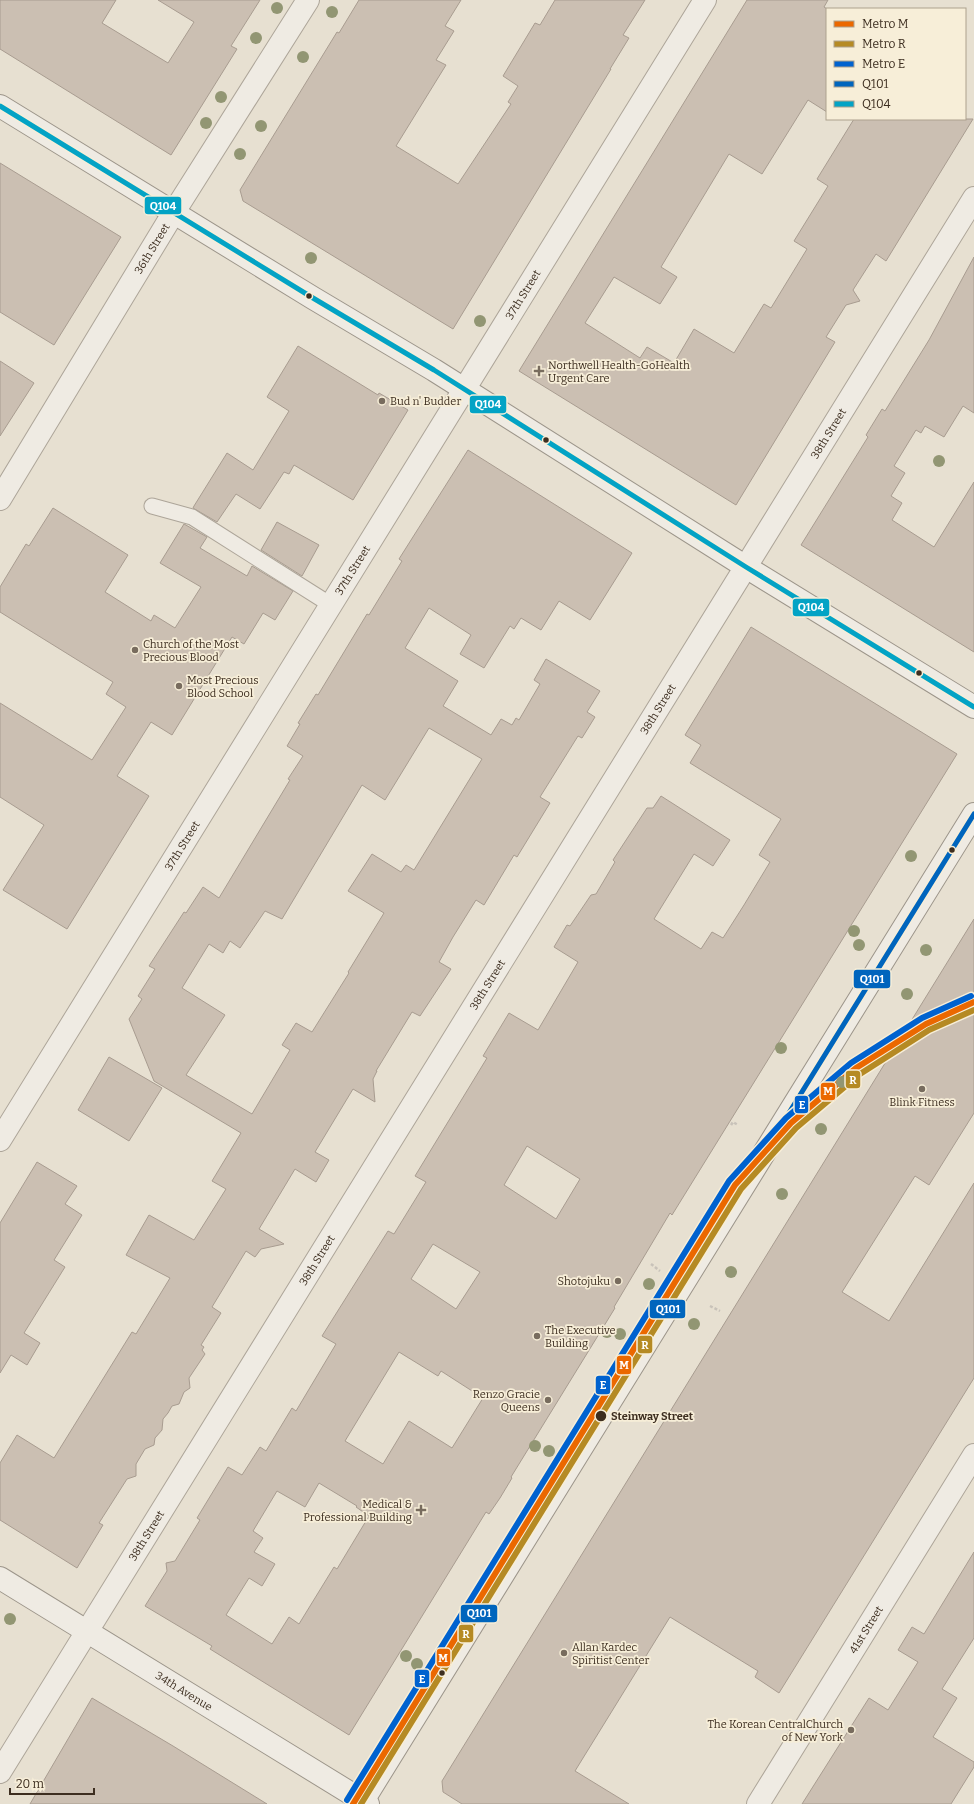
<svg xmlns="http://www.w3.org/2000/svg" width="974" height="1804" font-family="Bitter,serif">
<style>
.building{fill:#cbbfb2;stroke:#a89c90;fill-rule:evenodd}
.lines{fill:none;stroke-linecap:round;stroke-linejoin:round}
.lane-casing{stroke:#ada599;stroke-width:17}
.street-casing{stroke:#ada599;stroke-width:24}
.secondary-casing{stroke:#9c958a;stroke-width:24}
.path{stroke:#c8c2b9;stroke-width:2.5;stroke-dasharray:3 2;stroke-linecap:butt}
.lane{stroke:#efebe3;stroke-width:15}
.street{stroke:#efebe3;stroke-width:22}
.secondary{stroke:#efebe3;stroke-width:22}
.bus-1-casing{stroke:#f7eed8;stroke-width:8}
.bus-2-casing{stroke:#f7eed8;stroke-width:8}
.bus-1{stroke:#0065bd;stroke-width:5}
.bus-2{stroke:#03a3c5;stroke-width:5}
.metro-1-casing{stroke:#f7eed8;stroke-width:9}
.metro-2-casing{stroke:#f7eed8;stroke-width:9}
.metro-3-casing{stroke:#f7eed8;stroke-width:9}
.metro-1{stroke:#eb6800;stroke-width:6}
.metro-2{stroke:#b58a24;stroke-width:6}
.metro-3{stroke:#0062cf;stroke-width:6}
.tree{fill:#929673}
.bus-dot{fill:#3d2e20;stroke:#f7eed8;stroke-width:1.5}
.poi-dot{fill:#786c5e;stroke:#f7eed8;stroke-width:1.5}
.labels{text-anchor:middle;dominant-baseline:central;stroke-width:3.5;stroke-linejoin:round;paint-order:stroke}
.street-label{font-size:11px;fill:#3d2e20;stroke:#f7eed8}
.poi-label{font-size:11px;fill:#3d2e20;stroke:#f7eed8;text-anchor:start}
.stop-label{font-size:11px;font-weight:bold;fill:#3d2e20;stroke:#f7eed8;text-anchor:start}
.line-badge{stroke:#f7eed8;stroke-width:1.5}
.badge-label{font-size:11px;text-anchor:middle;font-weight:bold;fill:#fff}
</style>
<rect width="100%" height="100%" fill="#e7e0d1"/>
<g class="building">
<polygon points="0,0 116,0 102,23 168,63 194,22 158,0 260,0 231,46 237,49 171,155 0,49"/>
<polygon points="359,0 461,0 445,26 454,31 436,60 446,65 396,146 458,184 511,104 508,102 518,86 503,76 535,23 540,25 555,0 645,0 623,35 629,38 610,69 611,69 453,329 243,201 240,190 337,32 339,33"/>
<polygon points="747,0 828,0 824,7 827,9 827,112 808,100 762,174 729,154 661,267 677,277 660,304 614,277 585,323 640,358 647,347 674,363 694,329 734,353 764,304 771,308 807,249 794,241 828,186 817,179 854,119 973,119 886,261 876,254 853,290 860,301 846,305 826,337 835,342 736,505 519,371"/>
<polygon points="0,163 121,237 54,345 0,312"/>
<polygon points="974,257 974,413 963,406 944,437 925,426 921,433 916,430 894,466 905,473 891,496 902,503 892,520 934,547 974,482 974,652 801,545 868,437 866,435 882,409 885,411 929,340"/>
<polygon points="298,346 378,395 379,393 408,410 353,500 294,465 289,474 284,472 260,509 236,494 217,522 193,508 194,506 227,453 253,470 289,411 267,397"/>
<polygon points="0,361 34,383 0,436"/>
<path d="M468,450L632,553L590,620L559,601L541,630L521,618L514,629L510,626L484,668L460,654L471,635L429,608L405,648L458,681L443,706L491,735L501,719L512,725L516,718L519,720L540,684L534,680L546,659L600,691L587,712L595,717L582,738L578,736L540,797L550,803L517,857L514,855L484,905L476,900L453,937L439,962L451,969L420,1016L412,1012L376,1071H377L373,1079L375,1102L353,1089L315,1152L329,1160L316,1182L295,1169L259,1229L284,1244L261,1249L255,1257L246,1251L212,1307L221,1313L201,1345L204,1347L202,1350L205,1354L189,1378L190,1388L184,1392L179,1404L172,1406L168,1413L163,1419L162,1430L155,1438L154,1445L145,1449L136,1464V1476L127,1479L99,1523L103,1525L77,1568L0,1520V1463L17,1435L54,1458L132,1332L136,1334L170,1278L126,1255L149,1215L194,1240L226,1189L212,1181L241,1133L154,1081L129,1019L142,999L138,996L155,969L149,966L184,912L186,913L203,887L219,898L290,780L288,779L303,756L287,746L300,724L298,723L316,694L318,695L367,614L369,615L402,561L399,559ZM429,728L482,759L414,870L406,865L401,872L372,854L348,891L384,913L348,972L349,973L312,1032L296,1023L282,1045L290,1050L252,1114L186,1075L225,1015L182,988L209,944L223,953L230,941L240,948L265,911L282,919L362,785L385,800Z"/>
<polygon points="53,508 128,555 105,592 151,621 154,615 175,628 201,587 160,563 184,524 207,537 200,548 247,576 252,566 293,591 275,620 263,613 244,644 232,637 172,735 151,722 117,776 149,796 67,929 3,890 44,825 0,797 0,703 92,760 126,707 106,694 113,682 0,612 0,587 26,544 29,546"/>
<polygon points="277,522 319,545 302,576 261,550"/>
<path d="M751,627L957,754L672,1215L670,1213L614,1307L615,1308L511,1477L512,1478L500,1498L489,1514L486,1512L349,1735L210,1649L212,1646L145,1606L167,1571L166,1563L175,1561L200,1520L197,1518L228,1467L242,1475L260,1447L266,1451L292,1408L296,1411L336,1344L322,1336L388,1231L394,1234L426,1182L415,1176L487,1058L483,1056L509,1013L538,1030L578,962L554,947L567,925L570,926L591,895L596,894L615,862L613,860L647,808H653L661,796L730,840L713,866L694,854L654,919L701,949L712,932L723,938L744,905L770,862L759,855L781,819L690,763L701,745L685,735ZM527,1146L580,1179L556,1219L504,1185ZM433,1244L480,1272L456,1309L411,1279ZM399,1352L438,1376L441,1371L483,1398L452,1448L409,1421L383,1464L345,1441ZM319,1483L357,1506L356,1507L369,1516L337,1569L334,1567L299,1624L289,1617L272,1644L226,1615L249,1578L262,1586L275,1564L254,1552L263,1538L253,1531L277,1491L305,1507Z"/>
<polygon points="974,919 974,1113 929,1185 915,1176 842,1292 889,1321 974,1183 974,1378 779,1693 755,1677 758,1671 670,1617 575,1771 629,1804 462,1804 443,1792 442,1781"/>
<polygon points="109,1057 162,1088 129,1141 78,1110"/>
<polygon points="37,1162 77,1186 65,1204 82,1215 54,1260 65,1267 24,1333 40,1343 27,1365 11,1355 0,1373 0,1223"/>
<polygon points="974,1552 974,1638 942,1689 957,1698 933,1737 974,1762 974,1767 951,1804 802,1804 869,1698 888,1710 918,1662 898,1650 912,1627 924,1634"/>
<polygon points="92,1698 173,1746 267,1804 30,1804"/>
</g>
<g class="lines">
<g class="lane-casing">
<polyline id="lane" points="152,506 192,517 331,605"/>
</g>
<g class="street-casing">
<g id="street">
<path id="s1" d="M0,499L174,212L308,0"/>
<path id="s2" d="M0,1140L705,0"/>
<path id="s3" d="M0,1772L974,198"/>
<path id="s4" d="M758,1804L974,1455"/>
</g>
</g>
<g class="secondary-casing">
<g id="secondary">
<polyline points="0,106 313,298 434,370 746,567 974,707"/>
<path id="s5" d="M0,1578L368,1804"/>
<polyline points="361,1804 974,814"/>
</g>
</g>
<g class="path">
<polyline points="885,1049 888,1044 886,1043"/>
<polyline points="731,1125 733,1122 738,1125"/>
<polyline points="651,1264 660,1271"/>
<polyline points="710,1306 720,1311"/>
</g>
<use href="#lane" class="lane"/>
<use href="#street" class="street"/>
<use href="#secondary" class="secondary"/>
<g class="bus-1-casing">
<polyline id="bus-1" points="361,1804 974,814"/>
</g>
<g class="bus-2-casing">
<polyline id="bus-2" points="0,106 313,298 434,370 746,567 974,707"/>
</g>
<use href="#bus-1" class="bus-1"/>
<use href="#bus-2" class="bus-2"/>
<g class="metro-1-casing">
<polyline id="metro-1" points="353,1804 735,1185 791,1123 856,1068 926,1024 974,1002"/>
</g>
<g class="metro-2-casing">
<polyline id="metro-2" points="361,1804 741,1189 796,1128 860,1074 929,1030 974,1010"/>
</g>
<g class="metro-3-casing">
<polyline id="metro-3" points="347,1800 729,1181 786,1118 851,1063 922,1018 971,996"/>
</g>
<use href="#metro-1" class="metro-1"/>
<use href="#metro-2" class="metro-2"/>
<use href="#metro-3" class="metro-3"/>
</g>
<g class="tree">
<circle cx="277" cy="8" r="6"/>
<circle cx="332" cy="12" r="6"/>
<circle cx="256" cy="38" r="6"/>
<circle cx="303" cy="57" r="6"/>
<circle cx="221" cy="97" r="6"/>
<circle cx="206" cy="123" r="6"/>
<circle cx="261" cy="126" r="6"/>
<circle cx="240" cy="154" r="6"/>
<circle cx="311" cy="258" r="6"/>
<circle cx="480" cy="321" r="6"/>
<circle cx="939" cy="461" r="6"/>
<circle cx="911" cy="856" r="6"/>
<circle cx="854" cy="931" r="6"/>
<circle cx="859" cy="945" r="6"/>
<circle cx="926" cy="950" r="6"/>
<circle cx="907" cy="994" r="6"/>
<circle cx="781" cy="1048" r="6"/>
<circle cx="842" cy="1082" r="6"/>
<circle cx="821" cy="1129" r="6"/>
<circle cx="782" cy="1194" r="6"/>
<circle cx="731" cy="1272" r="6"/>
<circle cx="649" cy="1284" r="6"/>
<circle cx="694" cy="1324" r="6"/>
<circle cx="607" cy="1332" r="6"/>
<circle cx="620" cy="1334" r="6"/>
<circle cx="535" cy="1446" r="6"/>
<circle cx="549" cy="1451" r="6"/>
<circle cx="10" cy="1619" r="6"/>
<circle cx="406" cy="1656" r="6"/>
<circle cx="417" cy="1664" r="6"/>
</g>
<g class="bus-dot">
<circle cx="309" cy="296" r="3.5"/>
<circle cx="546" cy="440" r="3.5"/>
<circle cx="919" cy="673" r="3.5"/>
<circle cx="952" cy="850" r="3.5"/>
<circle cx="601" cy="1416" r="6"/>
<circle cx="442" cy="1673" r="3.5"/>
</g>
<g class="poi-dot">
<path d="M537 365h4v4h4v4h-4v4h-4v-4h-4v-4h4z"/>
<circle cx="382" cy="401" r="4"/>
<circle cx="135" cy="650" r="4"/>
<circle cx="179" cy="686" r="4"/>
<circle cx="922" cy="1089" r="4"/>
<circle cx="618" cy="1281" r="4"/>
<circle cx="537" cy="1336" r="4"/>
<circle cx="548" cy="1400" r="4"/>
<path d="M419 1504h4v4h4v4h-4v4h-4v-4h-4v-4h4z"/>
<circle cx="564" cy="1653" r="4"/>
<circle cx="851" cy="1730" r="4"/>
</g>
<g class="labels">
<g class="street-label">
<text stroke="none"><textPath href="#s1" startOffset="293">36th Street</textPath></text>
<text stroke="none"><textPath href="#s2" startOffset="994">37th Street</textPath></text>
<text stroke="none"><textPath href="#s3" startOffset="1574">38th Street</textPath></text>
<text stroke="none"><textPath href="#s2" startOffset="670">37th Street</textPath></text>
<text stroke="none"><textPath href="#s3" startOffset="1250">38th Street</textPath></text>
<text stroke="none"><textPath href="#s2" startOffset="346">37th Street</textPath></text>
<text stroke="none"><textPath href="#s3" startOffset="926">38th Street</textPath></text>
<text stroke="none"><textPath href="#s3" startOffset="602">38th Street</textPath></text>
<text stroke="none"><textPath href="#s3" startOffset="278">38th Street</textPath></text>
<text stroke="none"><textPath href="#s4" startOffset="205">41st Street</textPath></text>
<text stroke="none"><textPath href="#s5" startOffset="216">34th Avenue</textPath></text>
</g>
<g class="poi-label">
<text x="548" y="365">Northwell Health-GoHealth<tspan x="548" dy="13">Urgent Care</tspan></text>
<text x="390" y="401">Bud n' Budder</text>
<text x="143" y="644">Church of the Most<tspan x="143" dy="13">Precious Blood</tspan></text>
<text x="187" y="680">Most Precious<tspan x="187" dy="13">Blood School</tspan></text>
<text x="922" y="1102" text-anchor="middle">Blink Fitness</text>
<text x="610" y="1281" text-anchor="end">Shotojuku</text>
<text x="545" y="1330">The Executive<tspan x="545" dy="13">Building</tspan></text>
<text x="540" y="1394" text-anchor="end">Renzo Gracie<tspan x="540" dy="13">Queens</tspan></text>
<text x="412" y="1504" text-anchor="end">Medical &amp;<tspan x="412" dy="13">Professional Building</tspan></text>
<text x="572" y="1647">Allan Kardec<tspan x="572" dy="13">Spiritist Center</tspan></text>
<text x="843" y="1724" text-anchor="end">The Korean CentralChurch<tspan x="843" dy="13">of New York</tspan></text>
</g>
<g class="stop-label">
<text x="611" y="1416">Steinway Street</text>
</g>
</g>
<g class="line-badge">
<rect x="144" y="196" width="38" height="19" rx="4" fill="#03a3c5"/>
<rect x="469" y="395" width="38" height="19" rx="4" fill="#03a3c5"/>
<rect x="792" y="598" width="38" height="19" rx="4" fill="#03a3c5"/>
<rect x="853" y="969" width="38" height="20" rx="4" fill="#0065bd"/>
<rect x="845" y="1070" width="16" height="19" rx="4" fill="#b58a24"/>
<rect x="820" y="1082" width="16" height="19" rx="4" fill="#eb6800"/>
<rect x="794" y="1095" width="15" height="19" rx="4" fill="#0062cf"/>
<rect x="649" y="1299" width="37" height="20" rx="4" fill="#0065bd"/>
<rect x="637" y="1335" width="16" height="19" rx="4" fill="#b58a24"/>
<rect x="616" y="1355" width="16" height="20" rx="4" fill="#eb6800"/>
<rect x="595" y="1375" width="16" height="20" rx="4" fill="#0062cf"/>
<rect x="460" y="1604" width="38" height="19" rx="4" fill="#0065bd"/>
<rect x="458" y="1624" width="16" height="19" rx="4" fill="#b58a24"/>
<rect x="436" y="1648" width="15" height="19" rx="4" fill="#eb6800"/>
<rect x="414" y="1669" width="16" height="19" rx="4" fill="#0062cf"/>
</g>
<g class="badge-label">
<text x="163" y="210">Q104</text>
<text x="488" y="408">Q104</text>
<text x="811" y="611">Q104</text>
<text x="872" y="983">Q101</text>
<text x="853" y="1084">R</text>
<text x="828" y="1095">M</text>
<text x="802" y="1109">E</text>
<text x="668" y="1313">Q101</text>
<text x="645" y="1349">R</text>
<text x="624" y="1369">M</text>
<text x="603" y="1389">E</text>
<text x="479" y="1617">Q101</text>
<text x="466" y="1638">R</text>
<text x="443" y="1662">M</text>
<text x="422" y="1683">E</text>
</g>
<rect x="826" y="8" width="140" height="112" fill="#f7eed8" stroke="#ada18e"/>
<rect x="834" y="21" width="20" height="6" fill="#eb6800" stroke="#ada18e"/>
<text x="862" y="28" font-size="12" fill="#3d2e20">Metro M</text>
<rect x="834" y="41" width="20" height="6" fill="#b58a24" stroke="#ada18e"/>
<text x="862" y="48" font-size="12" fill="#3d2e20">Metro R</text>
<rect x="834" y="61" width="20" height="6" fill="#0062cf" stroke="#ada18e"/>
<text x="862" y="68" font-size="12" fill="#3d2e20">Metro E</text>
<rect x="834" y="81" width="20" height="6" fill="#0065bd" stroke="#ada18e"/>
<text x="862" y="88" font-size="12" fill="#3d2e20">Q101</text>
<rect x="834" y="101" width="20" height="6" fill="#03a3c5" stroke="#ada18e"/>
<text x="862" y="108" font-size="12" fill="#3d2e20">Q104</text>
<path d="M10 1788v6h84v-6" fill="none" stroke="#3d2e20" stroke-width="2"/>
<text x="16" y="1788" font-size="12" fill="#3d2e20" stroke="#f7eed8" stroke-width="3" paint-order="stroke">20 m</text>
</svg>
